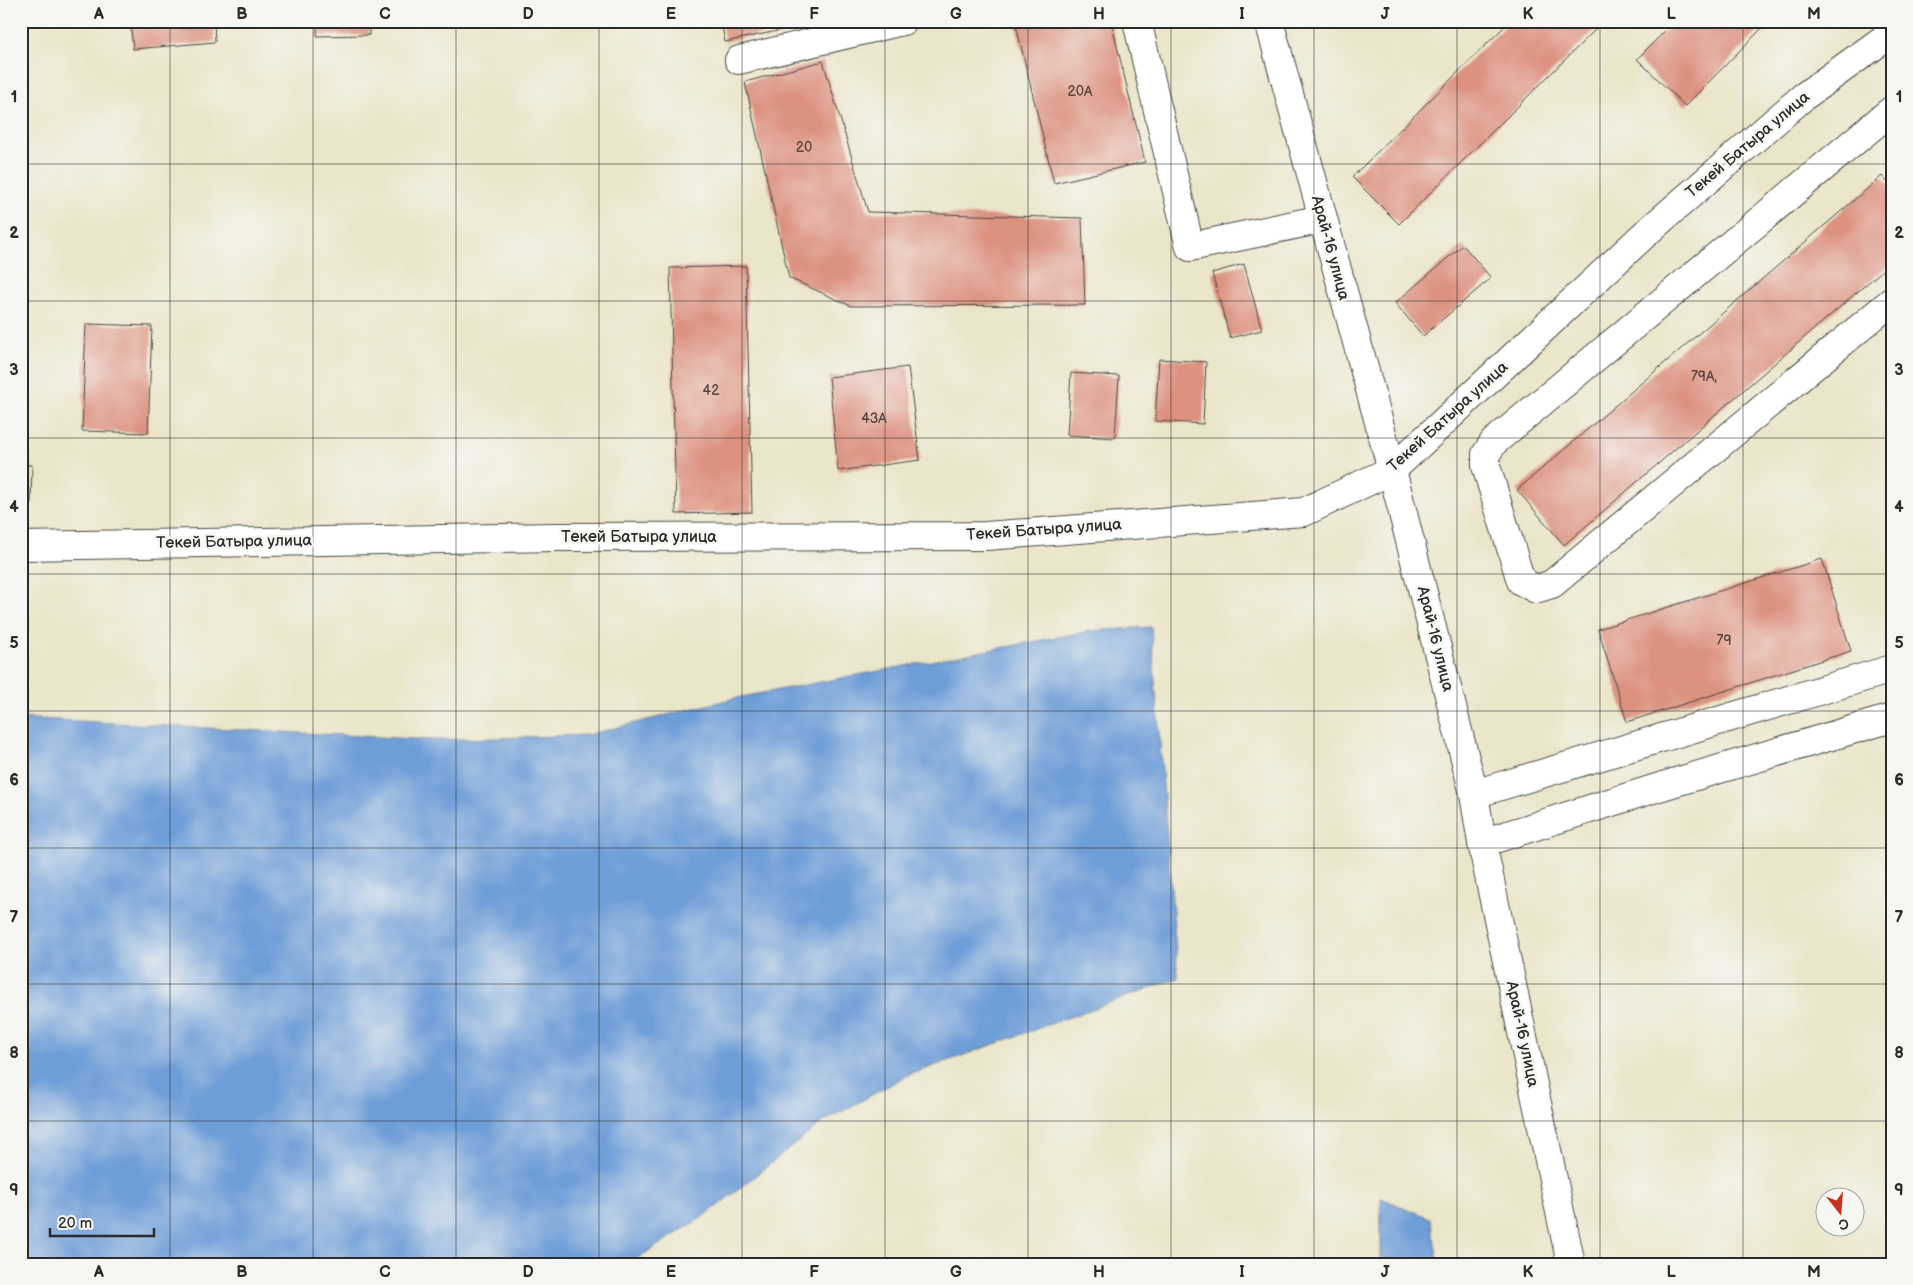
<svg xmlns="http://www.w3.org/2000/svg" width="1913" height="1285" font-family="'Balsamiq Sans',sans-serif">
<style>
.water{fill:#6e9ed8;stroke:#4c6482}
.building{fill:#dd9280}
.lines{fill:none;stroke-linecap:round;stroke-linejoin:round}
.minor-casing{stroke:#484743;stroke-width:30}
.minor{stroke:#fff;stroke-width:28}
.grid{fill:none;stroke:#2b2b2b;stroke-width:1;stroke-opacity:0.55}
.labels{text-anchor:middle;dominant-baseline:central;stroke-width:5;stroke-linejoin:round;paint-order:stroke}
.number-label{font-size:14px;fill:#584540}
.street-label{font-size:16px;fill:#2b2b2b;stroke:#f6f6f2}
.neatline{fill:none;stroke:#2b2b2b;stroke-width:2}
.grid-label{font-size:16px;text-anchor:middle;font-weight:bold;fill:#2b2b2b}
</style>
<rect width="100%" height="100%" fill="#f6f6f2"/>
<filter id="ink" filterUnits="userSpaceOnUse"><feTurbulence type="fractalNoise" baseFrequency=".02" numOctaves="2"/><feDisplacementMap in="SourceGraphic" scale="10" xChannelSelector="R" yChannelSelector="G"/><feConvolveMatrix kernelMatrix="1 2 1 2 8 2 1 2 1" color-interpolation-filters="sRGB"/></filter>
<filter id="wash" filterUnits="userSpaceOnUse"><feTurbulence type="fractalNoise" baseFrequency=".0096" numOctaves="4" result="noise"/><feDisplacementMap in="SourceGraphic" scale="20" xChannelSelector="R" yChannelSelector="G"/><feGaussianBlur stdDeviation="1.12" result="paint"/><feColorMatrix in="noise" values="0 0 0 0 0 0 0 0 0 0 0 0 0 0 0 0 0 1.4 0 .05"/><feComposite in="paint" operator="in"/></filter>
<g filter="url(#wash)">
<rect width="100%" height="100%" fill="#ebe5c9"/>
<g class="water">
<polygon points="1151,627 1178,978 906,1076 823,1122 706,1215 628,1264 21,1264 21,718 434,740 587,735 731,699 1090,631"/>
<polygon points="1381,1198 1430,1218 1439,1264 1381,1264"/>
</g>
<g id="blocks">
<g class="building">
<polygon points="130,21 214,21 215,42 133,49"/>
<polygon points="317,21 369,21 369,35 317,36"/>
<polygon points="721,21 820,21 820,22 725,42"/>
<polygon points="1015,21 1111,21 1145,162 1054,183"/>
<polygon points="1510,21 1604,21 1399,224 1352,177"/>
<polygon points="1675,21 1769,21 1685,106 1637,59"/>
<polygon points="823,61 868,212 1082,218 1085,305 851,306 789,278 745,82"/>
<polygon points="1882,176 1892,187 1892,262 1564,545 1517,490"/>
<polygon points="1463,245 1491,278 1423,336 1395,303"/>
<polygon points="1244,264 1262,330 1230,338 1212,273"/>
<polygon points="746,266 752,512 676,514 670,268"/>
<polygon points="86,324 152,326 148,433 82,431"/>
<polygon points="1159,359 1206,362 1203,424 1155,421"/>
<polygon points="908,367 920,460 838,471 829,377"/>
<polygon points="1071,373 1119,376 1115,438 1067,435"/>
<polygon points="21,465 32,465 31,505 21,505"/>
<polygon points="1822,559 1851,651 1627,722 1598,629"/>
</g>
</g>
</g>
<g filter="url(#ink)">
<use href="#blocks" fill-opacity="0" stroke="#484743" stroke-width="1"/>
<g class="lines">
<g class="minor-casing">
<g id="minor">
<polyline points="1137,21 1190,247 1322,219"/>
<polyline points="1269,21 1392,470 1474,794 1482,843 1571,1264"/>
<polyline points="739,60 903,21"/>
<polyline points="1892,110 1494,442 1486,454 1486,466 1521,581 1536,589 1552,584 1892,301"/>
<polyline points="21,546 555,537 986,536 1304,512 1392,470 1646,233 1803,97 1892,33"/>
<polyline points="1474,794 1892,669"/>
<polyline points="1482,843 1669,784 1892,718"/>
</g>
</g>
<use href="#minor" class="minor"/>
</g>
</g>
<path class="grid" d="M170,21V1264M313,21V1264M456,21V1264M599,21V1264M742,21V1264M885,21V1264M1028,21V1264M1171,21V1264M1314,21V1264M1457,21V1264M1600,21V1264M1743,21V1264M21,164H1892M21,301H1892M21,438H1892M21,574H1892M21,711H1892M21,848H1892M21,984H1892M21,1121H1892"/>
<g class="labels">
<g class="number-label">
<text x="1080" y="91">20А</text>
<text x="804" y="147">20</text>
<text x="1704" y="376">79А,</text>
<text x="711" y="390">42</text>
<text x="874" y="418">43А</text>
<text x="1724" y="640">79</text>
</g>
<g class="street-label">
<text transform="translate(1748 145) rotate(-40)">Текей Батыра улица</text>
<text transform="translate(1330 248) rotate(75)">Арай-16 улица</text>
<text transform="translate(1448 417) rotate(-42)">Текей Батыра улица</text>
<text transform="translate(1044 530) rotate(-4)">Текей Батыра улица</text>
<text x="639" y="537">Текей Батыра улица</text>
<text transform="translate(234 542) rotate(-1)">Текей Батыра улица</text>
<text transform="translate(1435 639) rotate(76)">Арай-16 улица</text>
<text transform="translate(1522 1034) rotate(78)">Арай-16 улица</text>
</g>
</g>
<rect width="1913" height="1285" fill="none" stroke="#f6f6f2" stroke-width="55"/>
<g transform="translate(1840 1212) rotate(163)"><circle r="24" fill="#f6f6f2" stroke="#a5a5a2"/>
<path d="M0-4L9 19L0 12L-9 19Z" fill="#c8321e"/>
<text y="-8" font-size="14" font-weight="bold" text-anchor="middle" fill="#2b2b2b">С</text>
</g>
<path d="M50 1228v8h104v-8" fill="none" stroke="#2b2b2b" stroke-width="2.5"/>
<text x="58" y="1228" font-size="15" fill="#2b2b2b" stroke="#f6f6f2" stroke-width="4" paint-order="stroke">20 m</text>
<rect x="28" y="28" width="1858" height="1230" class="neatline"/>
<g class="grid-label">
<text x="99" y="19">A</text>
<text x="242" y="19">B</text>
<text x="385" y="19">C</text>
<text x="528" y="19">D</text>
<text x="671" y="19">E</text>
<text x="814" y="19">F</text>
<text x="956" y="19">G</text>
<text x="1099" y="19">H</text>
<text x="1242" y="19">I</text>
<text x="1385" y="19">J</text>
<text x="1528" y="19">K</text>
<text x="1671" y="19">L</text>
<text x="1814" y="19">M</text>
<text x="14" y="102">1</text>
<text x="1899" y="102">1</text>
<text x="14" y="238">2</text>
<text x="1899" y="238">2</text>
<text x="14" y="375">3</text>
<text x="1899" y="375">3</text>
<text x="14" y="512">4</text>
<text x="1899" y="512">4</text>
<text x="14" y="648">5</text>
<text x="1899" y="648">5</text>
<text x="14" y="785">6</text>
<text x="1899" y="785">6</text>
<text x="14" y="922">7</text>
<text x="1899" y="922">7</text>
<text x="14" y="1058">8</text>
<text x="1899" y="1058">8</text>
<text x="14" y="1195">9</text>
<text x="1899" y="1195">9</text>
<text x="99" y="1277">A</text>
<text x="242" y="1277">B</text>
<text x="385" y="1277">C</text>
<text x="528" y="1277">D</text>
<text x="671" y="1277">E</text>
<text x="814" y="1277">F</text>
<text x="956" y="1277">G</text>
<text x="1099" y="1277">H</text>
<text x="1242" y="1277">I</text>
<text x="1385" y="1277">J</text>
<text x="1528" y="1277">K</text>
<text x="1671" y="1277">L</text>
<text x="1814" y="1277">M</text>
</g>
</svg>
